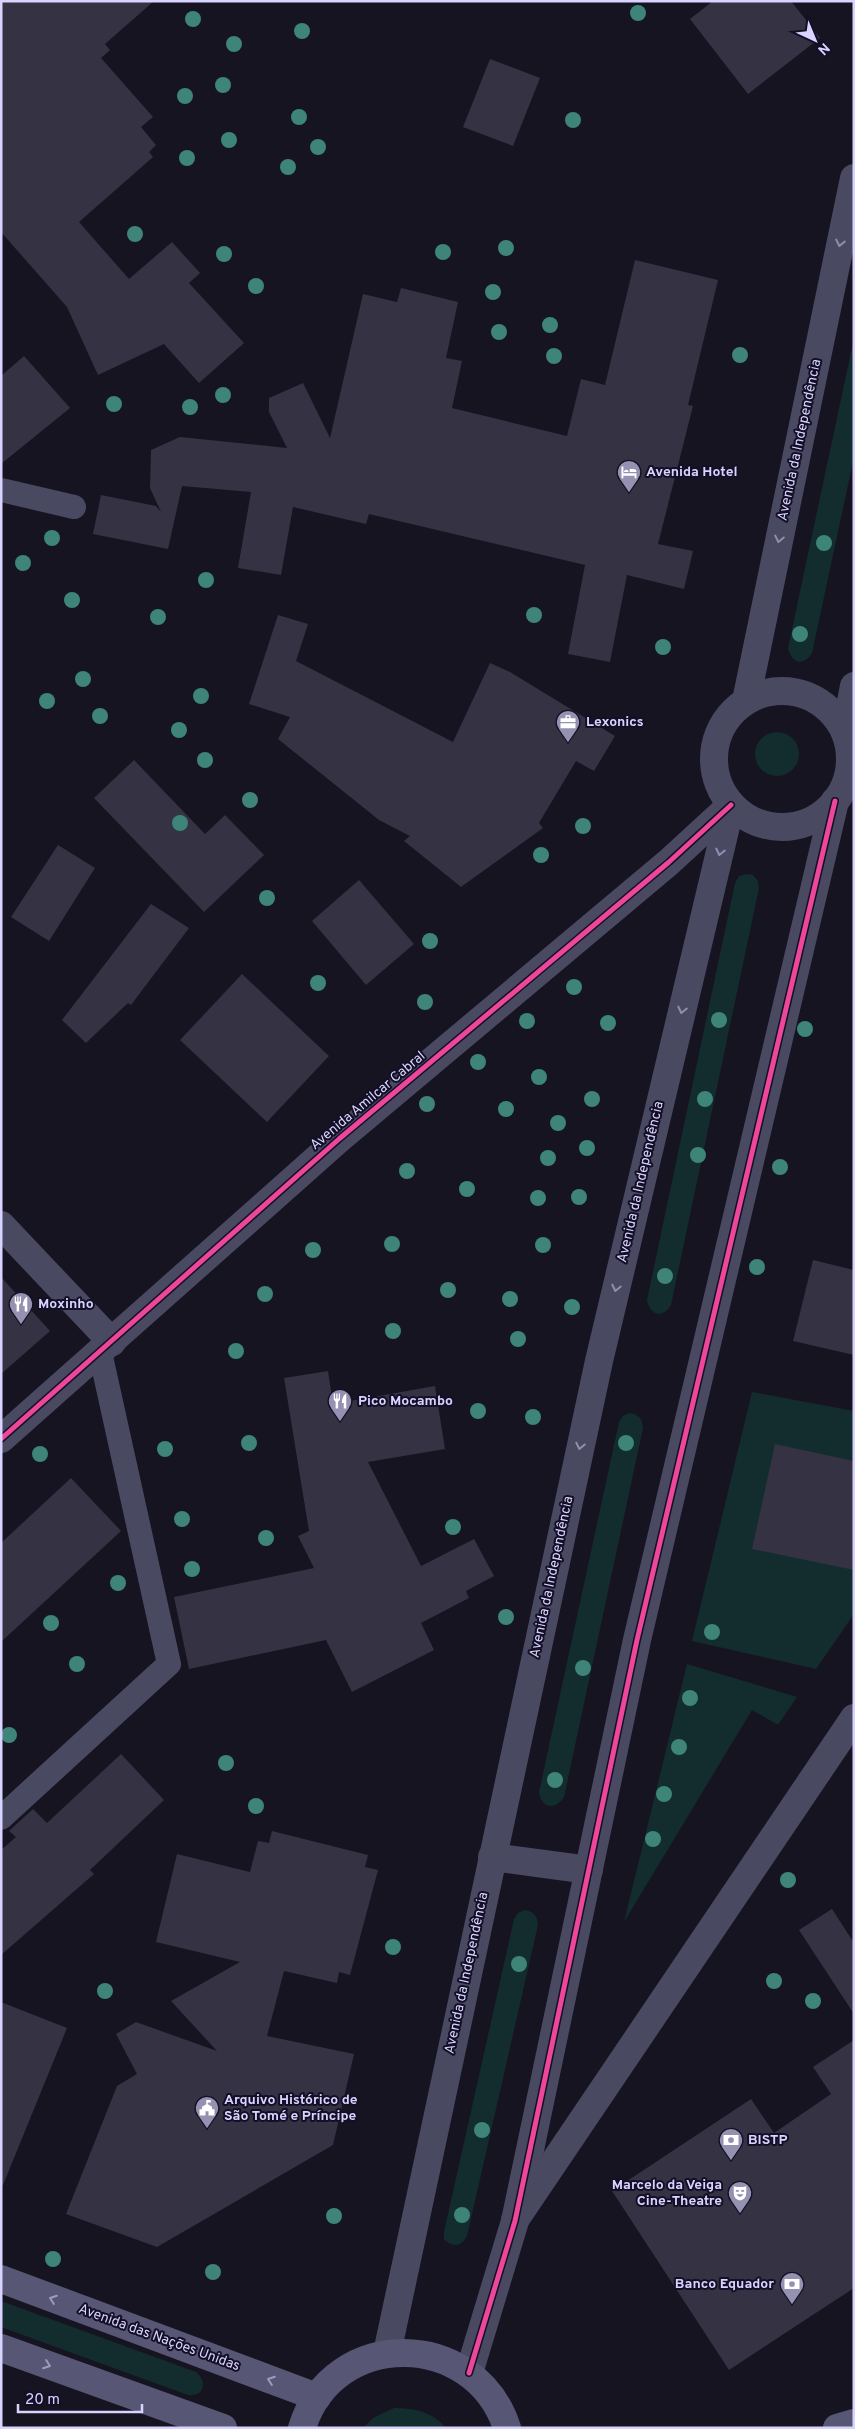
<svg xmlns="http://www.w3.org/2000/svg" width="855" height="2429" font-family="Overpass,sans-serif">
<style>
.green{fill:#132c2d}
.building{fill:#343243}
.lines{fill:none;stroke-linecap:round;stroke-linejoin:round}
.service{stroke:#4a4962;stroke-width:24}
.minor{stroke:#4a4962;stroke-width:28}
.tertiary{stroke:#4a4962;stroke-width:28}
.secondary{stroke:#575674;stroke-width:28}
.cycleway-casing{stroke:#130f26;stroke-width:8}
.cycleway{stroke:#ed469a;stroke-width:5}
.tree{fill:#3e8478}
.oneway{stroke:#928eb0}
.oneway2{stroke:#9e9bc0}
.labels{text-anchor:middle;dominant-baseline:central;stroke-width:4;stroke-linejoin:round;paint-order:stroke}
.street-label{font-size:14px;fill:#d9d4ff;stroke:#130f26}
.poi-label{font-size:14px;font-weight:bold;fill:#d9d4ff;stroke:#130f26;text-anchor:start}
</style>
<rect width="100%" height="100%" fill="#161421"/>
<g class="green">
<path d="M854,338V457L812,653C804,667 791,663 788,648Z"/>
<circle cx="777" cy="754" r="22"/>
<path d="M746,874L753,875L758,881L759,888L671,1305C663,1319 649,1315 647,1300L735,883L739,876Z"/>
<polygon points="752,1392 854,1411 854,1614 816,1669 692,1641"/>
<path d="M630,1413C639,1415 642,1418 643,1428L564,1797C555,1811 541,1808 539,1792L619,1422L623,1416Z"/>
<polygon points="687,1664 797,1697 778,1725 752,1710 624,1922"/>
<path d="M525,1910C534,1912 537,1915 538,1925L467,2236C461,2247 453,2248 444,2239V2232L514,1919L518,1913Z"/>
<path d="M1,2301L196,2372C208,2382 204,2397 188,2395L1,2327Z"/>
<path d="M394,2408C414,2408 433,2412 446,2428H363L373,2418Z"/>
</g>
<g class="building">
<polygon points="1,1 154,1 105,44 110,50 101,58 153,117 141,127 156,145 149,152 153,157 79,222 129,279 172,242 200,273 189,283 244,343 199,383 164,344 98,375 67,307 1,232"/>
<polygon points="713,1 791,1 820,38 748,94 690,19"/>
<polygon points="490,59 540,78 513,146 463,127"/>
<polygon points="635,260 718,280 688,405 693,406 658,544 693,551 684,589 627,575 610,662 568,654 585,565 369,514 366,524 293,507 281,575 238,568 251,492 182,486 168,549 93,534 101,495 156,506 161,512 150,488 151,450 180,437 287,448 269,412 269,398 303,383 330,438 363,294 397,302 401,288 458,302 446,358 462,361 452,408 567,436 581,379 605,385"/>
<polygon points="24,356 70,408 1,464 1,376"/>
<polygon points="278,615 308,624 296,661 453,742 490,663 510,672 615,736 594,771 576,761 539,823 543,828 461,887 404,841 410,836 379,820 278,739 290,717 249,704"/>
<polygon points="134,760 205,834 225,815 264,855 204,912 94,798"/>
<polygon points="58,845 95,868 49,941 11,917"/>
<polygon points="359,880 414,944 366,985 312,921"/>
<polygon points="151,904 189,928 131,1005 128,1003 86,1043 62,1020"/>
<polygon points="242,974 329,1056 267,1122 180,1040"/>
<polygon points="813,1260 854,1270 854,1355 793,1341"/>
<polygon points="1,1277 50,1331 1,1374"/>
<polygon points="328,1371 333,1404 435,1386 445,1449 368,1462 421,1566 474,1539 494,1576 466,1591 469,1598 421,1623 434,1650 352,1692 326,1640 189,1669 174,1597 314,1568 298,1536 309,1531 284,1378"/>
<polygon points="775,1444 854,1461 854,1570 752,1549"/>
<polygon points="71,1478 121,1531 1,1642 1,1543"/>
<polygon points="121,1754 164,1800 90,1870 94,1874 1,1955 1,1850 16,1837 9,1831 33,1809 47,1823"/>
<polygon points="272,1831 368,1855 365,1867 378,1870 350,1975 339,1972 337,1983 284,1971 267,2036 354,2054 333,2145 157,2247 66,2214 117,2086 137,2074 116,2034 136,2022 217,2051 171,2001 240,1962 156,1942 177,1854 250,1872 258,1841 269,1843"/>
<polygon points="832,1909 854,1943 854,2014 799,1930"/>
<polygon points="1,2002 67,2028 3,2185 1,2185"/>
<polygon points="854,2040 854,2288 729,2370 612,2191 751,2099 774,2133 831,2094 813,2067"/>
</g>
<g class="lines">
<g class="service">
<polyline points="1,490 74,507"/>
<polyline points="1,1818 169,1664 100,1352"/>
</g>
<g class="minor">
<polyline points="1,1225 112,1342"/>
<polyline points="1,1439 339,1139 669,862 731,805"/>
<polyline points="515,2220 854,1718"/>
</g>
<g class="tertiary">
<circle cx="782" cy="759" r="68"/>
<polyline points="746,701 854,178"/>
<polyline points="845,732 854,686"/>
<polyline points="492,1857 589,1870"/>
<polyline points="387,2353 599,1361 731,805"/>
<polyline points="469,2373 515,2221 637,1640 835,801"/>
</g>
<g class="secondary">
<polyline points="1,2279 317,2397"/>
<polyline points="1,2348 223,2428"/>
<path d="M302,2428C333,2327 475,2329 507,2428"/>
<polyline points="837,2428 854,2423"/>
</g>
<g class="cycleway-casing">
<g id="cycleway">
<polyline points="1,1439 339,1139 669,862 731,805"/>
<polyline points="469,2373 515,2221 637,1640 835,801"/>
</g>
</g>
<use href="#cycleway" class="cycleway"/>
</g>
<g class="tree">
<circle cx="638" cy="13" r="8"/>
<circle cx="193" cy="19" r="8"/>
<circle cx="302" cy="31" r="8"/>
<circle cx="234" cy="44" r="8"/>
<circle cx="223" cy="85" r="8"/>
<circle cx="185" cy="96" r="8"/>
<circle cx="299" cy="117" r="8"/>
<circle cx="573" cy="120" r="8"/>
<circle cx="229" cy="140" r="8"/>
<circle cx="318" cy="147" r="8"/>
<circle cx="187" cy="158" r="8"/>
<circle cx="288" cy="167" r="8"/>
<circle cx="135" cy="234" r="8"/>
<circle cx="506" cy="248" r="8"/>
<circle cx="443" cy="252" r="8"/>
<circle cx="224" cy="254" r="8"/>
<circle cx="256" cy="286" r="8"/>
<circle cx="493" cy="292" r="8"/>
<circle cx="550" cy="325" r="8"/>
<circle cx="499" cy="332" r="8"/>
<circle cx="740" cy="355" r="8"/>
<circle cx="554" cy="356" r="8"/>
<circle cx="223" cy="395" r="8"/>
<circle cx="114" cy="404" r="8"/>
<circle cx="190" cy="407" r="8"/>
<circle cx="52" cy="538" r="8"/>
<circle cx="824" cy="543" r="8"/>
<circle cx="23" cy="563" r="8"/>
<circle cx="206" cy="580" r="8"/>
<circle cx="72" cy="600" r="8"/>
<circle cx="534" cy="615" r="8"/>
<circle cx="158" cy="617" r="8"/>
<circle cx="800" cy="634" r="8"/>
<circle cx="663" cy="647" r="8"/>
<circle cx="83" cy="679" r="8"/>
<circle cx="201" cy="696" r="8"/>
<circle cx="47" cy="701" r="8"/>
<circle cx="100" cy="716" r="8"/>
<circle cx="179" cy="730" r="8"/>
<circle cx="205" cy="760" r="8"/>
<circle cx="250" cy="800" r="8"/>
<circle cx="180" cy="823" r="8"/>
<circle cx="583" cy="826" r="8"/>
<circle cx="541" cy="855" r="8"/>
<circle cx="267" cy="898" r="8"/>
<circle cx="430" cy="941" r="8"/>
<circle cx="318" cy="983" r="8"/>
<circle cx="574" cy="987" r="8"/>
<circle cx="425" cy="1002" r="8"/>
<circle cx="719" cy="1020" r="8"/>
<circle cx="527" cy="1021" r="8"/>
<circle cx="608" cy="1023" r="8"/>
<circle cx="805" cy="1029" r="8"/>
<circle cx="478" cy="1062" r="8"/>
<circle cx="539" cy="1077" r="8"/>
<circle cx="592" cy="1099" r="8"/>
<circle cx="705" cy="1099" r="8"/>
<circle cx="427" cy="1104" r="8"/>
<circle cx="506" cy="1109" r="8"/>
<circle cx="558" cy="1123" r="8"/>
<circle cx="587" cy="1148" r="8"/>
<circle cx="698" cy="1155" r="8"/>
<circle cx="548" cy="1158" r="8"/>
<circle cx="780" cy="1167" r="8"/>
<circle cx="407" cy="1171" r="8"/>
<circle cx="467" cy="1189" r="8"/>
<circle cx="579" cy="1197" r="8"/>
<circle cx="538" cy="1198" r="8"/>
<circle cx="392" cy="1244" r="8"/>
<circle cx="543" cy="1245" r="8"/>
<circle cx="313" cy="1250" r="8"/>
<circle cx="757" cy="1267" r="8"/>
<circle cx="665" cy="1276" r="8"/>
<circle cx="448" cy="1290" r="8"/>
<circle cx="265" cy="1294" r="8"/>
<circle cx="510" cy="1299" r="8"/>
<circle cx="572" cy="1307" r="8"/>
<circle cx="393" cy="1331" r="8"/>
<circle cx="518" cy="1339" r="8"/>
<circle cx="236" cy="1351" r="8"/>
<circle cx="478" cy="1411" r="8"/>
<circle cx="533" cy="1417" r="8"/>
<circle cx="249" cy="1443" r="8"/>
<circle cx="626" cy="1443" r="8"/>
<circle cx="165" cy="1449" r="8"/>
<circle cx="40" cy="1454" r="8"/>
<circle cx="182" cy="1519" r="8"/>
<circle cx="453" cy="1527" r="8"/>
<circle cx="266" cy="1538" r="8"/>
<circle cx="192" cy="1569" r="8"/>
<circle cx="118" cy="1583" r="8"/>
<circle cx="506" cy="1617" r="8"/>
<circle cx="51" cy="1623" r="8"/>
<circle cx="712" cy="1632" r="8"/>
<circle cx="77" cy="1664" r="8"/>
<circle cx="583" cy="1668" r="8"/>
<circle cx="690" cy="1698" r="8"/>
<circle cx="9" cy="1735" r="8"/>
<circle cx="679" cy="1747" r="8"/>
<circle cx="226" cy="1763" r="8"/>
<circle cx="555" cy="1780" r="8"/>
<circle cx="664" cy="1794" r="8"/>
<circle cx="256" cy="1806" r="8"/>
<circle cx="653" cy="1839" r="8"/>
<circle cx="788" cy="1880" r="8"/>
<circle cx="393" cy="1947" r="8"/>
<circle cx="519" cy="1964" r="8"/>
<circle cx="774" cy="1981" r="8"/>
<circle cx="105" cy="1991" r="8"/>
<circle cx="813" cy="2001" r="8"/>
<circle cx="482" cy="2130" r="8"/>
<circle cx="462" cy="2215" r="8"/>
<circle cx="334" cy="2216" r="8"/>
<circle cx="53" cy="2259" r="8"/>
<circle cx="213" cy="2272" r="8"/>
</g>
<defs><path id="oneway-chevron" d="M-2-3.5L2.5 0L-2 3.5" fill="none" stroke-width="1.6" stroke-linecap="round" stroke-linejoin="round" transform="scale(1.25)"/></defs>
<g class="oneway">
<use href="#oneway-chevron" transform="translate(840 243) rotate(102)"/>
<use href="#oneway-chevron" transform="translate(779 539) rotate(102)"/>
<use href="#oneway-chevron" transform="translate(720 852) rotate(103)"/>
<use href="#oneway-chevron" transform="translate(682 1010) rotate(103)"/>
<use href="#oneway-chevron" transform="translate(616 1288) rotate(103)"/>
<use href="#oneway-chevron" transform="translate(580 1446) rotate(102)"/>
</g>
<g class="oneway2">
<use href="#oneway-chevron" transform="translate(53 2299) rotate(-160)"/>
<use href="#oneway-chevron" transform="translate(47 2365) rotate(20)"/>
<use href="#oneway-chevron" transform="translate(271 2380) rotate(-160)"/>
</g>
<defs>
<g id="hotel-pin" transform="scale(1.25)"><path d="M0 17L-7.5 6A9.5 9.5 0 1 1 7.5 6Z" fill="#9591b1" stroke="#130f26"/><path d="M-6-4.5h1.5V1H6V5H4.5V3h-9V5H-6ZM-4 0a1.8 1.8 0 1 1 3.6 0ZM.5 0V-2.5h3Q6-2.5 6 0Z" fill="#fff"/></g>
<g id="office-pin" transform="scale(1.25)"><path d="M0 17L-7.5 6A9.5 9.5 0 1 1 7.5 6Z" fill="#9591b1" stroke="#130f26"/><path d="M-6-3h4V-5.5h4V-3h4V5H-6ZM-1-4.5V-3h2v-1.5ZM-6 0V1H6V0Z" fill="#fff"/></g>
<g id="restaurant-pin" transform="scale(1.25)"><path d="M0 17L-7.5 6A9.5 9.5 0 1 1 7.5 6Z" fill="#9591b1" stroke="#130f26"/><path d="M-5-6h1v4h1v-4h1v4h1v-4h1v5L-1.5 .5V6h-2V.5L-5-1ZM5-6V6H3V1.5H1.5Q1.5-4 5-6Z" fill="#fff"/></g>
<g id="civic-pin" transform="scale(1.25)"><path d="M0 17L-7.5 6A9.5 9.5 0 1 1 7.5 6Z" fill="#9591b1" stroke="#130f26"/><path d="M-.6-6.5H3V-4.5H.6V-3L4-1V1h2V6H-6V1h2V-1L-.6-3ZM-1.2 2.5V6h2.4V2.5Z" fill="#fff"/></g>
<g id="bank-pin" transform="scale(1.25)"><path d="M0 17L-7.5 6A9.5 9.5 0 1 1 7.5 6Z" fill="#9591b1" stroke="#130f26"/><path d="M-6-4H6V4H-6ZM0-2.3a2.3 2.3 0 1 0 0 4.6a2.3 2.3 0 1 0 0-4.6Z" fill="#fff"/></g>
<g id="theatre-pin" transform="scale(1.25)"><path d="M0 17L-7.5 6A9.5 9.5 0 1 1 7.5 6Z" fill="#9591b1" stroke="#130f26"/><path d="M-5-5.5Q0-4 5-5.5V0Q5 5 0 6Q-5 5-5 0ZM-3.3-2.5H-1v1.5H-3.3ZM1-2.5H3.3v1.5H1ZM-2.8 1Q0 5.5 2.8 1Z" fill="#fff"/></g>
</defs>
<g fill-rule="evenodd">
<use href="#hotel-pin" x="629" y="472"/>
<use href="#office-pin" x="568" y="722"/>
<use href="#restaurant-pin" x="21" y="1304"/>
<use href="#restaurant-pin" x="340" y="1401"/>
<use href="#civic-pin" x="207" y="2108"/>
<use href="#bank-pin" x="731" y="2140"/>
<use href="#theatre-pin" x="740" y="2193"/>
<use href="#bank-pin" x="792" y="2284"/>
</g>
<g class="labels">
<g class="street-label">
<text transform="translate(800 440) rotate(-78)">Avenida da Independência</text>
<text transform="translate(368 1101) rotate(-40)">Avenida Amilcar Cabral</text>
<text transform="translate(641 1182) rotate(-77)">Avenida da Independência</text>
<text transform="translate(552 1577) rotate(-78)">Avenida da Independência</text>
<text transform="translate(467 1973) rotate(-78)">Avenida da Independência</text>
<text transform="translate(159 2338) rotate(20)">Avenida das Nações Unidas</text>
</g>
<g class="poi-label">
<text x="646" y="472">Avenida Hotel</text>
<text x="586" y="722">Lexonics</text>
<text x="38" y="1304">Moxinho</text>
<text x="358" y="1401">Pico Mocambo</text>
<text x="224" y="2100">Arquivo Histórico de<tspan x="224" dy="16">São Tomé e Príncipe</tspan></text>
<text x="748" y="2140">BISTP</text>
<text x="722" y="2185" text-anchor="end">Marcelo da Veiga<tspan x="722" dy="16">Cine‐Theatre</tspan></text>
<text x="774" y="2284" text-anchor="end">Banco Equador</text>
</g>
</g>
<rect width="855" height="2429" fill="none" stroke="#d9d4ff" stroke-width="5"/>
<g transform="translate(815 40) rotate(136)" stroke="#130f26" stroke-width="4" paint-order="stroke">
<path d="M0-4L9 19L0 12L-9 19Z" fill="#d9d4ff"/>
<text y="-8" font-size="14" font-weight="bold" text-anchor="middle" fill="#d9d4ff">N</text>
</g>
<path d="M18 2404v8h124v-8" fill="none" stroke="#d9d4ff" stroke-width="2.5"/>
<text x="25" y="2404" font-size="15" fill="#d9d4ff" stroke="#130f26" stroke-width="4" paint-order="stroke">20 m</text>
</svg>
